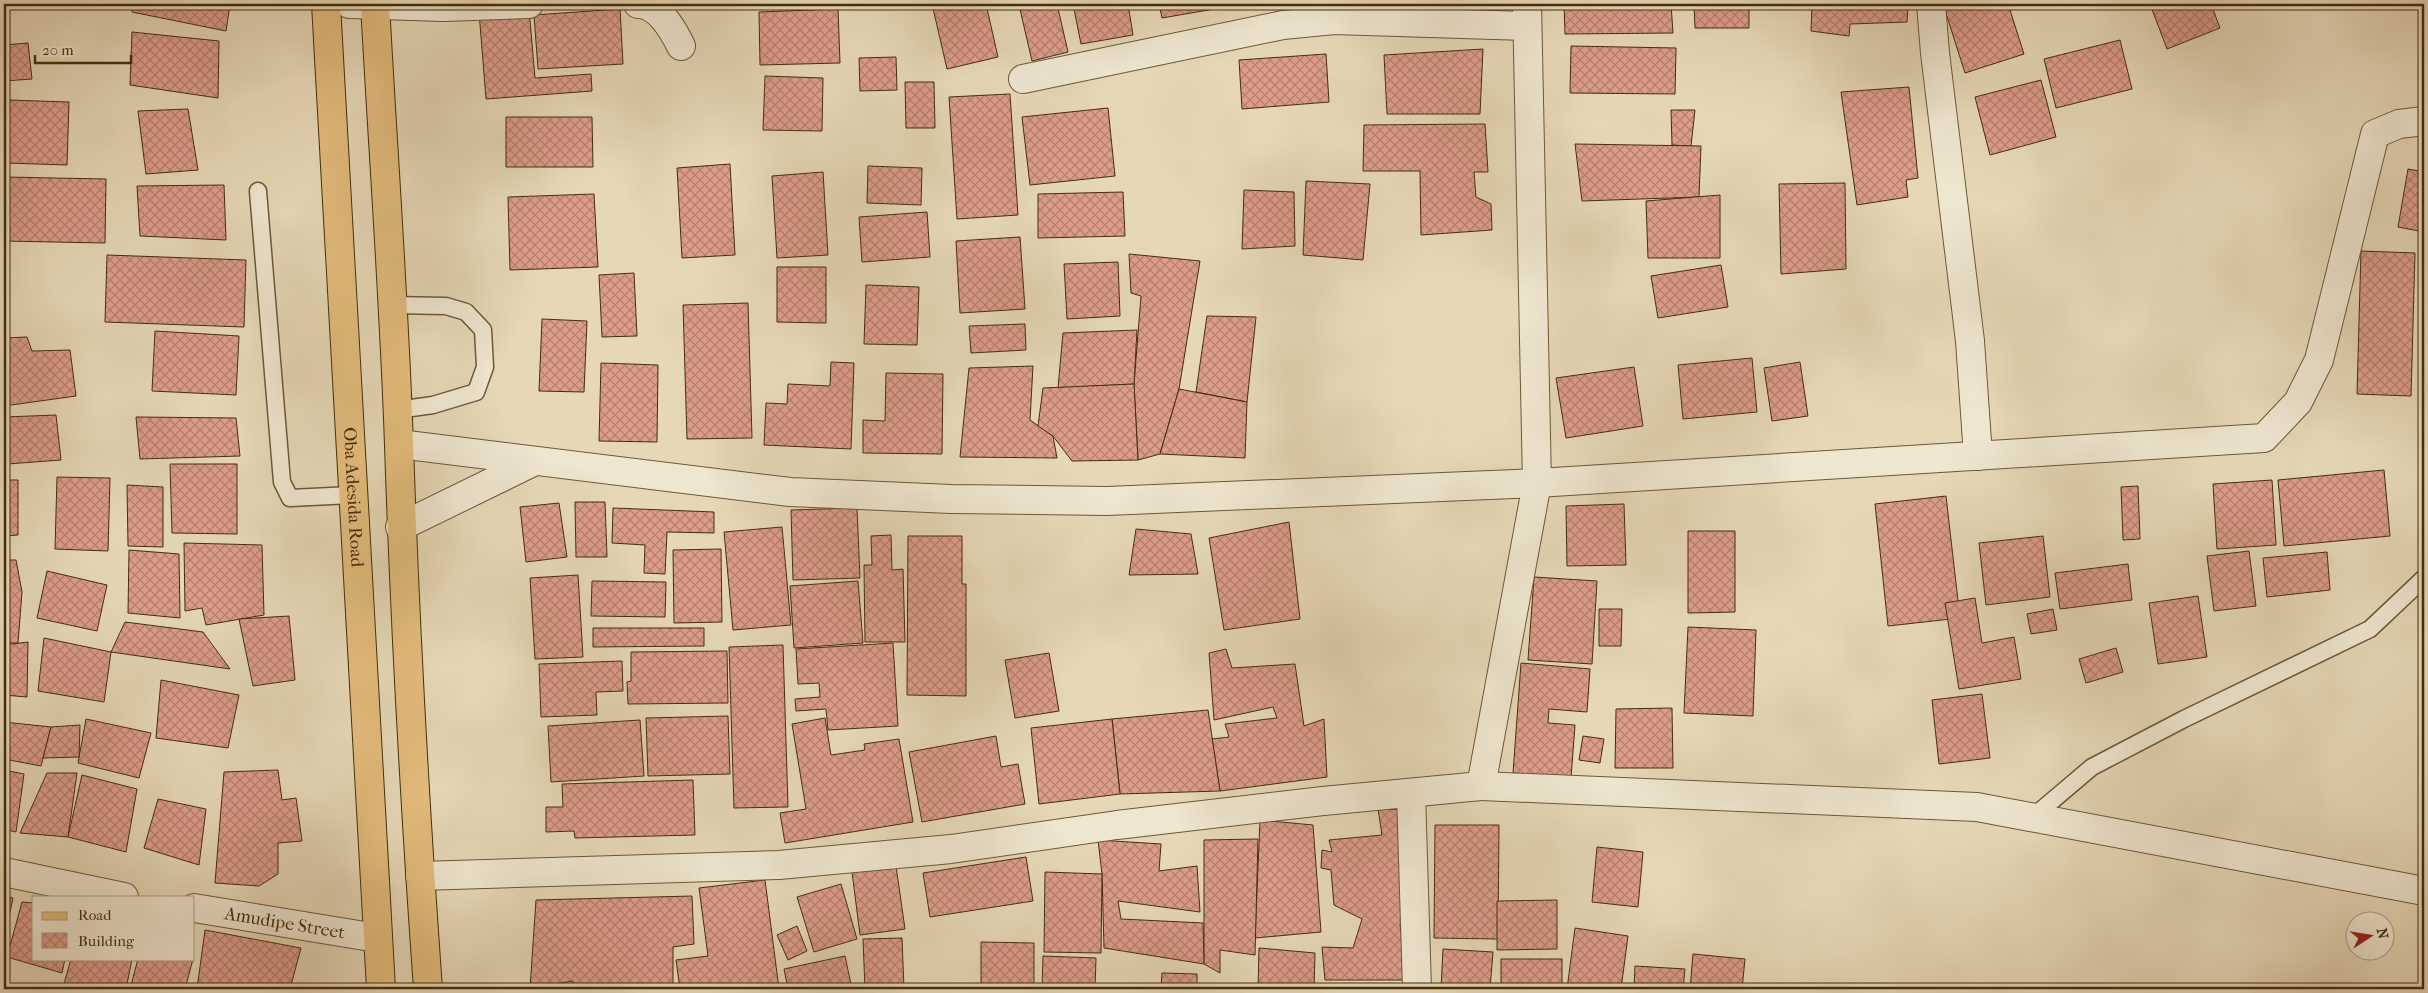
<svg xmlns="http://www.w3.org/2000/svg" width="2428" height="993" font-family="'IM FELL French Canon',serif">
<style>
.building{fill:url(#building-cross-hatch);stroke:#442d0d}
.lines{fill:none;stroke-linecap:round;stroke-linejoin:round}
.service-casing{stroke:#6c5838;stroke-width:19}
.minor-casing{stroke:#6c5838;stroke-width:30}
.tertiary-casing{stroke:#6c5838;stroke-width:30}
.primary-casing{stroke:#442d0d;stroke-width:30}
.service{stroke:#efe6d0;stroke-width:16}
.minor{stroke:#efe6d0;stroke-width:28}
.tertiary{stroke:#efe6d0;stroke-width:28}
.primary{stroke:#e3bc7c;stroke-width:28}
.labels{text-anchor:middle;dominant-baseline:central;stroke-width:4;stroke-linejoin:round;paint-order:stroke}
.street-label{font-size:18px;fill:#442d0d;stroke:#efe6d0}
</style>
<defs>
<pattern id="building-cross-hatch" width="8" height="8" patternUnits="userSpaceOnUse" patternTransform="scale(1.25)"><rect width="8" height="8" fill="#de9d8c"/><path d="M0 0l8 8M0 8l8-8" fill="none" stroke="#b68071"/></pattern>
</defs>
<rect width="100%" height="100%" fill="#e6d8b7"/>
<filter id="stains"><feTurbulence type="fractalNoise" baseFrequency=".004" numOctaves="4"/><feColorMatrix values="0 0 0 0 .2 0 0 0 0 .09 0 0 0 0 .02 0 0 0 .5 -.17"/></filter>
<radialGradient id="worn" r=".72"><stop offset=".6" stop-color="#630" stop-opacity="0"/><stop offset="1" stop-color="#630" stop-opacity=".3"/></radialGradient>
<g class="building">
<polygon points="133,4 230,4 226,31 132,12"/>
<polygon points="932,4 986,4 998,57 947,69"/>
<polygon points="1025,4 1057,4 1068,52 1032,61 1019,5"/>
<polygon points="1073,4 1128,4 1133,35 1081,44"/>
<polygon points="1159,4 1220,4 1220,8 1162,18"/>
<polygon points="1360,4 1413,4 1360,7"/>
<polygon points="1564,4 1671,4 1673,33 1565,34"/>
<polygon points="1694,4 1749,4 1749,28 1695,28"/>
<polygon points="1812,4 1908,4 1907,22 1850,24 1849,36 1811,31"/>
<polygon points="1943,4 2008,4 2024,54 1965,73"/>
<polygon points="2150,4 2211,4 2220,28 2167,49"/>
<polygon points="529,9 535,78 591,74 592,91 486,99 479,12"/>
<polygon points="620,9 623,64 538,69 534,15"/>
<polygon points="838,9 840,63 760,65 759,12"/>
<polygon points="132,32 219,41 218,98 130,85"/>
<polygon points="2120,40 2132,89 2056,108 2044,59"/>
<polygon points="28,43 32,79 4,81 4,45"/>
<polygon points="1571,46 1676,48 1675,94 1570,93"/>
<polygon points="1483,49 1480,114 1387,114 1384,55"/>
<polygon points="1326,54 1329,102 1242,109 1239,60"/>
<polygon points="896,57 897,90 860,91 859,58"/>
<polygon points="765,76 823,78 822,131 763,130"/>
<polygon points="2041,80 2056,137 1990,155 1975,97"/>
<polygon points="905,82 934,82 935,128 906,128"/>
<polygon points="1909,87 1918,178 1906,180 1908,197 1857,205 1841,92"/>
<polygon points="1010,94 1018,215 957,219 949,97"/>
<polygon points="8,100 69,102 67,165 6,163"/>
<polygon points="1108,108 1115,176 1030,185 1022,117"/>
<polygon points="188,109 198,170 146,174 138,111"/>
<polygon points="1671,110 1695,110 1691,146 1672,145"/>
<polygon points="506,117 592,117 593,167 506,167"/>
<polygon points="1485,124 1488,172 1474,172 1476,197 1491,204 1492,230 1421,235 1420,171 1363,171 1364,125"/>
<polygon points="1575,144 1701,146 1699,197 1582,201"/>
<polygon points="730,164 735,255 682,258 677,168"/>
<polygon points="868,166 922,168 921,205 867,203"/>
<polygon points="2408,169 2424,172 2424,232 2398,227"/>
<polygon points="823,172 828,255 777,258 772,176"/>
<polygon points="4,177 106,179 105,243 4,241"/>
<polygon points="1306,181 1370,184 1363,260 1303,255"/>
<polygon points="1845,183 1846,269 1781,274 1779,184"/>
<polygon points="224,185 226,240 140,236 137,186"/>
<polygon points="1244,190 1294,192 1295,246 1242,249"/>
<polygon points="1123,192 1125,236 1038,238 1038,194"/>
<polygon points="594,194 598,267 510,270 508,197"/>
<polygon points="1720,195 1720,258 1648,258 1646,201"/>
<polygon points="927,212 930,257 862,262 859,217"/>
<polygon points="1020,237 1025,309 960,313 956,241"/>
<polygon points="2361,251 2415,253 2411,396 2357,394"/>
<polygon points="1129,254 1200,261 1179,389 1160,454 1138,460 1134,384 1141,296 1131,293"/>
<polygon points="107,255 246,260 244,327 105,322"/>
<polygon points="1118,262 1120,316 1067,319 1064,264"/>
<polygon points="1721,265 1728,307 1658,318 1651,276"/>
<polygon points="777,267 826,267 826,323 777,322"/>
<polygon points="634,273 637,336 602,337 599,275"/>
<polygon points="866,285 919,287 917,345 864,344"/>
<polygon points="748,303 752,438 687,439 683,305"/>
<polygon points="1207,316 1256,317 1247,402 1196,392"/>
<polygon points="542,319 587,321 584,392 539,391"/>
<polygon points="1025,324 1026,350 971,353 969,326"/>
<polygon points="1137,330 1134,384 1058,388 1063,333"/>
<polygon points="155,331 239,336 236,395 152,391"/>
<polygon points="27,337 32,351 70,350 76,396 4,406 4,338"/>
<polygon points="1752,358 1757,412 1683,419 1678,365"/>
<polygon points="831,362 854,363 851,449 764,445 766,403 787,404 788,384 830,386"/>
<polygon points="1800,362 1808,416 1772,421 1764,368"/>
<polygon points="601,363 658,365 657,442 599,441"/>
<polygon points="1033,366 1030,420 1053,436 1057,458 960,457 969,368"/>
<polygon points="1634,367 1643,426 1566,438 1556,378"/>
<polygon points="886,373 943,374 942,454 863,453 863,420 885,421"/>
<polygon points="1134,384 1138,460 1072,461 1053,436 1038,426 1043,388"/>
<polygon points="1179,389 1247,402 1245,458 1160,454"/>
<polygon points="56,415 61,460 7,464 4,417"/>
<polygon points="136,417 236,418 240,456 140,459"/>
<polygon points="170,464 237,464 237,534 172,533"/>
<polygon points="2384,470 2390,536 2284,546 2278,480"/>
<polygon points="57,477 110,478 108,551 55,549"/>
<polygon points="4,480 18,480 18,535 4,536"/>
<polygon points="2272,480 2276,545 2217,549 2213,484"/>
<polygon points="127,485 163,487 163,547 128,546"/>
<polygon points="2138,486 2140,539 2123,540 2121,487"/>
<polygon points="1946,496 1960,618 1888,626 1875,504"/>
<polygon points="575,502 605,502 607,557 576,557"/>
<polygon points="559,503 567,557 526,562 520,507"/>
<polygon points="1624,504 1626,565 1567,566 1566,506"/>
<polygon points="613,508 714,512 714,533 667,532 665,574 644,573 645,545 612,543"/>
<polygon points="857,508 860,578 793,580 791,510"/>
<polygon points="1289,522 1300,619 1224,630 1209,538"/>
<polygon points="782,527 791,625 733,630 724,532"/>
<polygon points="1136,529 1191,534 1198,574 1129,575"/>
<polygon points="1688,531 1735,531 1735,612 1688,613"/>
<polygon points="891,535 892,570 903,569 905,642 865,642 864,565 872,565 871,536"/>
<polygon points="908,536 962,536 962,584 966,584 966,696 907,695"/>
<polygon points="2043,536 2050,597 1986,605 1979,543"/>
<polygon points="184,543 262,545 264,615 206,625 202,608 185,611"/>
<polygon points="721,549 722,622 674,623 673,550"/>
<polygon points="129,550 179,554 180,618 128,613"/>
<polygon points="2249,551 2256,606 2214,611 2207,556"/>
<polygon points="2327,552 2330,590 2267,597 2263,558"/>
<polygon points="4,560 16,560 22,592 18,643 4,643"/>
<polygon points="2128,564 2132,600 2060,609 2055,573"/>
<polygon points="47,571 107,585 97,631 37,618"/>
<polygon points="578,575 583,657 535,659 530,578"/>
<polygon points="1534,577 1597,581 1592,664 1528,660"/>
<polygon points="592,581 666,582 665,617 591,616"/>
<polygon points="858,581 863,643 794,648 790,586"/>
<polygon points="2198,596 2207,657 2158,664 2149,603"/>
<polygon points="1975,598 1982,643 2014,637 2021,679 1959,689 1945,603"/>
<polygon points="1599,609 1622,609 1621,646 1599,646"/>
<polygon points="2053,609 2057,630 2031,634 2027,614"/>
<polygon points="289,616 295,680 253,686 239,619"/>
<polygon points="125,622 203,632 230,669 111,652"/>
<polygon points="1688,627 1756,630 1753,716 1684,713"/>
<polygon points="593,628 704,628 704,646 593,647"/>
<polygon points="44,638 111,652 104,702 38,691"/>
<polygon points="28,642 27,697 4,695 4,645"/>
<polygon points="893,643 898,726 828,730 826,709 796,711 795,699 820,697 819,683 798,684 796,649"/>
<polygon points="783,645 788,807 734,808 729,647"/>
<polygon points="2116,648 2123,672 2086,683 2079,659"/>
<polygon points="1226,649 1232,668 1295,664 1304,726 1324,719 1327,777 1220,791 1212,739 1229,737 1225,724 1277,718 1273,707 1214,720 1209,653"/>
<polygon points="727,651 728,703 628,704 627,682 631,681 631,652"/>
<polygon points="1049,653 1059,711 1015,718 1005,660"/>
<polygon points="622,661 623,691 596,692 597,715 541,717 539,664"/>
<polygon points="1521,663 1590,669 1587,712 1549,709 1548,723 1575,725 1571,778 1513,773"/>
<polygon points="161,680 239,695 228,748 156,738"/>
<polygon points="1982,694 1990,758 1939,764 1932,700"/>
<polygon points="1672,708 1673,768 1615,768 1616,709"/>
<polygon points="1208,710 1220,791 1120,794 1112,719"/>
<polygon points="728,716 730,774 648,776 646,718"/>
<polygon points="825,718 831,755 865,750 864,744 899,739 913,822 785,843 780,813 806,809 792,724"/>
<polygon points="86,719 151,733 139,778 78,763"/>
<polygon points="1112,719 1120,794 1039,804 1031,728"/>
<polygon points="640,720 644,776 551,782 548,726"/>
<polygon points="4,722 51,727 41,766 4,759"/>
<polygon points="80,725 79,757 43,758 51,727"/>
<polygon points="996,736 1001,767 1018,764 1025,804 922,822 909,752"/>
<polygon points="1583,736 1604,739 1600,763 1579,760"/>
<polygon points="4,770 24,774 16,832 4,829"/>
<polygon points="278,770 282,800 296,798 302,841 278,843 278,874 259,886 215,883 224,772"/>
<polygon points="47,773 77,773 68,837 20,833"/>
<polygon points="82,775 137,789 126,852 68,837"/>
<polygon points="693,780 695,835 575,838 574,831 546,832 546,807 563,807 562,784"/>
<polygon points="158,799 206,809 199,865 144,848"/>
<polygon points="1378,809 1409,810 1406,888 1400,925 1408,980 1325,980 1322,947 1353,948 1362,919 1334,905 1331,870 1321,868 1322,850 1332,852 1329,840 1382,835"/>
<polygon points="1260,820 1313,825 1321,932 1255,938"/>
<polygon points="1435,825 1499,825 1498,939 1434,938"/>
<polygon points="1258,839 1255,955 1220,950 1220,973 1204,964 1204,840"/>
<polygon points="1098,840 1161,844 1159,871 1197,866 1200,912 1118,901 1121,919 1203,923 1204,964 1104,948 1102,874"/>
<polygon points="1597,847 1643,852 1638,907 1592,902"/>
<polygon points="1026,857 1033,901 930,917 923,873"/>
<polygon points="896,866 905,929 860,935 852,872"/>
<polygon points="1045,872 1102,874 1101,953 1044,952"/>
<polygon points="765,880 779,989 680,989 676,960 708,956 699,888"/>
<polygon points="841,884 857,939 814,952 797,897"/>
<polygon points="4,896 13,898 4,940"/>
<polygon points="692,896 694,944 673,947 673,989 573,989 573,981 530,988 536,900"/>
<polygon points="1557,900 1557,949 1497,950 1497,901"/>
<polygon points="22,902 34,903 34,959 65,959 62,973 7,957"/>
<polygon points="797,926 807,951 788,960 777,935"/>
<polygon points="1575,928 1628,936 1621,989 1567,989"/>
<polygon points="205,930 301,948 290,989 197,989"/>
<polygon points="902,938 904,989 865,989 863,939"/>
<polygon points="981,942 1034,943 1034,989 981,989"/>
<polygon points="1259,948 1315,953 1314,989 1258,989"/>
<polygon points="1443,949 1493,952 1490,989 1441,989"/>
<polygon points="1693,954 1745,959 1742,989 1690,989"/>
<polygon points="845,956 852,989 788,989 784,969"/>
<polygon points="1043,956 1096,958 1095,989 1042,989"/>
<polygon points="71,959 132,959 126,989 92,989 64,984"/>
<polygon points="138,959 193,959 185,989 130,989"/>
<rect x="1501" y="959" width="61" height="30"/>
<polygon points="1635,966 1685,969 1683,989 1634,989"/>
<polygon points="1162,973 1197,974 1197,989 1161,989"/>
<polygon points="1347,985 1399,989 1346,989"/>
</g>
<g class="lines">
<g class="service-casing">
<g id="service">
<polyline points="258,191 282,482 290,498 352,495"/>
<polyline points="392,305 446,306 466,312 483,330 485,367 476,392 433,405 397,410"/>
<polyline points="2033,817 2092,767 2184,719 2370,629 2424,578"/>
</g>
</g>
<g class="minor-casing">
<g id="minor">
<polyline points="349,4 443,7 529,4"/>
<path d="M638,4C659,4 673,30 681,46"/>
<polyline points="1931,4 1935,53 1970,341 1978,456"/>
<polyline points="1023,79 1283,25 1334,20 1527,26"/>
<polyline points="399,444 790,492 951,499 1107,501 1537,483 2264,438 2298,402 2319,360 2375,134 2399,124 2424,121"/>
<polyline points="400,527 535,461"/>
<polyline points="1481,786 1977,807 2424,891"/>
<polyline points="1411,793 1417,989"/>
<polyline points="420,876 779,865 951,849 1117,825 1323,801 1481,786 1537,483 1527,4"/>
</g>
</g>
<g class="tertiary-casing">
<g id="tertiary">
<polyline points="4,872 124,897"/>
<path id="s1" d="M194,908L377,938"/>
</g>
</g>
<g class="primary-casing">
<g id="primary">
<path id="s2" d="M326,4L381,989"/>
<path d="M375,4C383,151 394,298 399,445C405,626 415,808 428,989"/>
</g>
</g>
<use href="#service" class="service"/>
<use href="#minor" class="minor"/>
<use href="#tertiary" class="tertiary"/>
<use href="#primary" class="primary"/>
</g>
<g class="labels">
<g class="street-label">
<text stroke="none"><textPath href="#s2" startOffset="494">Oba Adesida Road</textPath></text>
<text stroke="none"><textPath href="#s1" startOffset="92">Amudipe Street</textPath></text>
</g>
</g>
<rect width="2428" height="993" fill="none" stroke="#e6d8b7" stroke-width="20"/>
<rect x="5" y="5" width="2418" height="983" fill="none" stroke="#442d0d" stroke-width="2.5"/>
<rect x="10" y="10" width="2408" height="973" fill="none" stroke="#442d0d"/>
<rect x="32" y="896" width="162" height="65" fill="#efe6d0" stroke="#ab9c82"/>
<rect x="42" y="912" width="25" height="8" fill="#e3bc7c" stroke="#ab9c82"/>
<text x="78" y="920" font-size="15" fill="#442d0d">Road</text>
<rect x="42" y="933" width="25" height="15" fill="url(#building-cross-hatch)" stroke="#ab9c82"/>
<text x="78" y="946" font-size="15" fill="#442d0d">Building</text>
<g transform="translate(2370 936) rotate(78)"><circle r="24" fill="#efe6d0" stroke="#ab9c82"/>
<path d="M0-4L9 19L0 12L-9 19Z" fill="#8f2418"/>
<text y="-8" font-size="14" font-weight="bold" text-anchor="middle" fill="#442d0d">N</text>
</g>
<path d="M35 55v8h96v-8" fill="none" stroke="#442d0d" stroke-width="2.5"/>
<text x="42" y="55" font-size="15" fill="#442d0d" stroke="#efe6d0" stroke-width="4" paint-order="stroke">20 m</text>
<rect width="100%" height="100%" filter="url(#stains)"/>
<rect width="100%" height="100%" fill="url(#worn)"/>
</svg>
